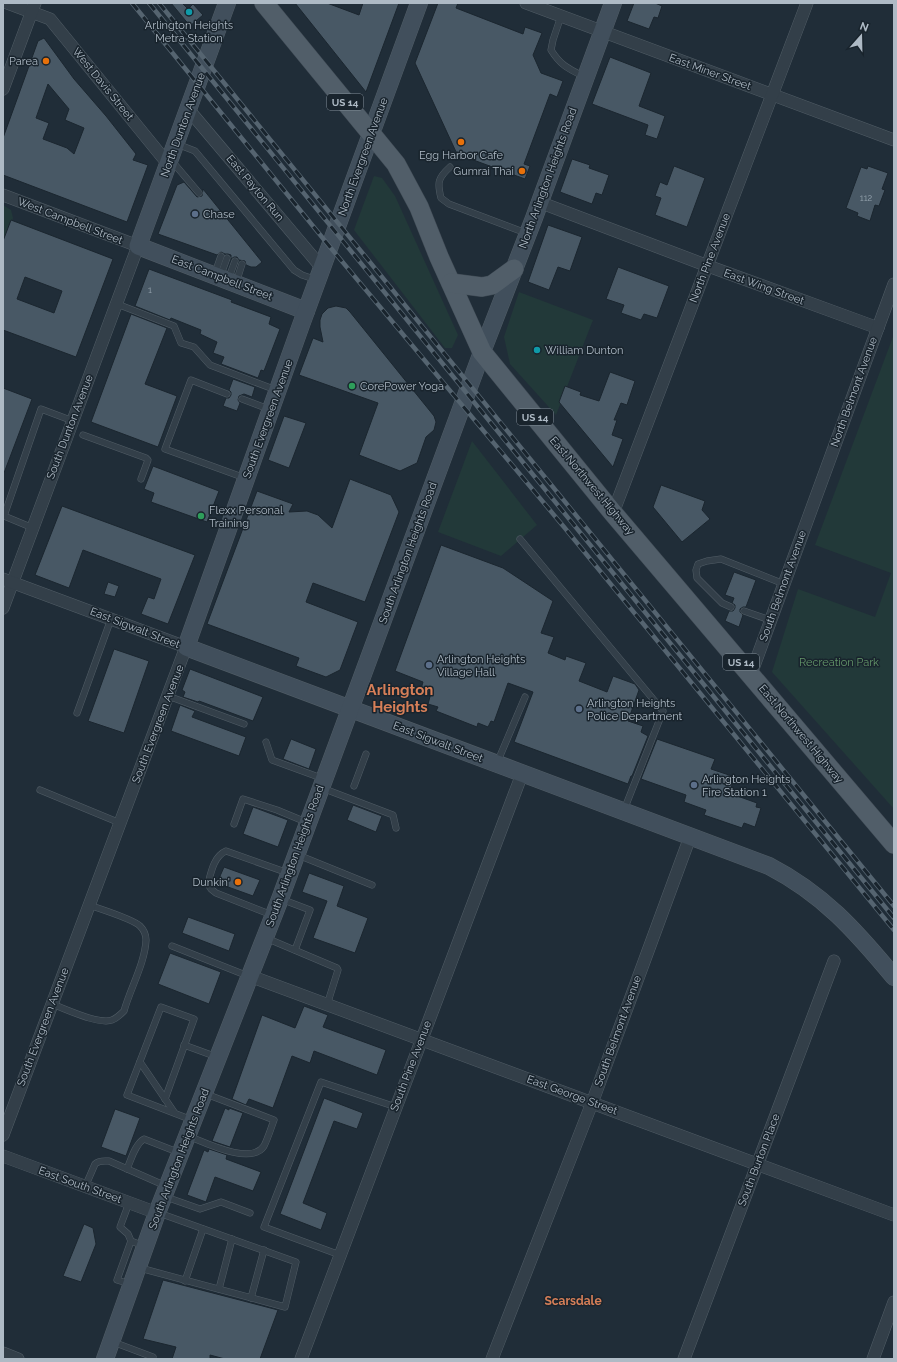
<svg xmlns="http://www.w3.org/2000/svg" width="897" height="1362" font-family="Raleway,sans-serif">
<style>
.green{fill:#223939}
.building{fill:#485865;stroke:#1b262f;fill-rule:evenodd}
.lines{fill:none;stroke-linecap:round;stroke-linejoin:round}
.lane-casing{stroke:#515d66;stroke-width:7}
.street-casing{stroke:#515d66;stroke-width:13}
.secondary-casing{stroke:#515d66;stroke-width:18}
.primary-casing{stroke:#3d4852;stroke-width:20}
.lane{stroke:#333f49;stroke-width:6}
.street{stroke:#333f49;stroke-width:12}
.secondary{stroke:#414f5c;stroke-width:17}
.primary{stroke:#515e69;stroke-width:19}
.rail-casing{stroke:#556470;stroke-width:4.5}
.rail{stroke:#19242d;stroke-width:3;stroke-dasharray:9;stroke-linecap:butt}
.culture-dot{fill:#0f9aa8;stroke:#19242d;stroke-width:1.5}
.food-dot{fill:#e8710a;stroke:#19242d;stroke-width:1.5}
.service-dot{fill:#5c6f8a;stroke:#19242d;stroke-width:1.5}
.leisure-dot{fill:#2e9e5b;stroke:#19242d;stroke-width:1.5}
.labels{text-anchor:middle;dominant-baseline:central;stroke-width:3;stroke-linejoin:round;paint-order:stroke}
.number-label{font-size:9px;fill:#94a2ad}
.shield{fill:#19242d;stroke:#818d97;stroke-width:1}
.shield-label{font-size:10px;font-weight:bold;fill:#aebac5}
.poi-label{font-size:11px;fill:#aebac5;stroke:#19242d;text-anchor:start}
.street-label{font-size:11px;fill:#aebac5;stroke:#19242d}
.park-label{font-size:11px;fill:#64976a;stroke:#19242d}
.neighbourhood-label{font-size:12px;font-weight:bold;fill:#d67f58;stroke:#19242d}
.district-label{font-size:15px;font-weight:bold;fill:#d67f58;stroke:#19242d}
</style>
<rect width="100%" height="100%" fill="#202d38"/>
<g class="green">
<polygon points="374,176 382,178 395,196 458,335 452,348 445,348 354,230"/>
<polygon points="3,205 11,210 13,218 3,245"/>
<polygon points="519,292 593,320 556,415 510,364 504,337"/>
<polygon points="894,334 894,809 772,672 798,589 875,617 891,573 815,545"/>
<polygon points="472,441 537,525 501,556 438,532"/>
</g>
<g class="building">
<polygon points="171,3 182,3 188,9 193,4 203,15 190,26"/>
<polygon points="295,3 327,3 359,15 363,3 399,3 366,92"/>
<polygon points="438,3 458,3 456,8 523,34 525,27 542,33 533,55 541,73 563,81 557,97 550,94 524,164 530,166 525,179 457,154 415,63"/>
<polygon points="634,3 655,3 662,6 658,18 654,17 649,29 627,21"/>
<path d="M44,38L74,79L106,116L136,154L133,160L148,165L127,222L3,175V138L38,41ZM48,84L69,109L65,120L84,128L74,154L67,148L43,139L49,123L36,118Z"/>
<polygon points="610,57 651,73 639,106 665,116 657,139 645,135 648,125 592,104"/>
<polygon points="572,159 590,165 589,168 609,175 602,195 596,193 592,204 560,192"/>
<polygon points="674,166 705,178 687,227 655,215 661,198 655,196 660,182 667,185"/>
<polygon points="868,166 888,173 882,189 885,190 879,206 875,205 870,221 857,216 858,213 846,208 861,167 867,169"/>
<polygon points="184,182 197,197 202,196 203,189 262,262 256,267 251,267 246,265 245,261 239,260 237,257 234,257 231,259 231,255 228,254 225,254 221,252 217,255 158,234 177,185"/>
<path d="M11,220L113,259L76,357L3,330V241ZM25,277L62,291L54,313L17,299Z"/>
<polygon points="548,225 582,237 570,271 558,267 549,290 528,282"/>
<polygon points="618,267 669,286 657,318 644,314 641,320 621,313 624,305 606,299"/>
<polygon points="149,269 232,300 231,302 271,317 269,324 280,329 264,371 261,370 258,378 221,364 224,357 213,353 217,342 200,334 201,330 171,318 170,320 135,306"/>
<polygon points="336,306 346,308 350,312 434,416 436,422 434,430 426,437 417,463 400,471 359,455 378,403 299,375 313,338 323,342 320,327 320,320 322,314 328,308"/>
<polygon points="131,314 167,328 145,384 177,396 158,447 91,422"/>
<polygon points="610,372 635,381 627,405 621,403 614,420 617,420 612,435 623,439 613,467 559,402 565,386 581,392 580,395 599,401"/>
<polygon points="233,379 255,387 252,397 244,394 239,396 238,400 240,403 237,411 223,406 226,398 229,398 231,395 231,392 229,390"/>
<polygon points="3,388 32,399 4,473 3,472"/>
<polygon points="284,416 306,423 289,468 268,460"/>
<polygon points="153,466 219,491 207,522 151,502 154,493 144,489"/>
<polygon points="350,479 391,495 399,512 365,602 313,583 306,602 358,622 340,670 326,677 296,666 299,658 207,624 257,491 293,504 289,512 307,511 318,515 332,528"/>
<polygon points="661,485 705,501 702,510 710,519 682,542 653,507"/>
<polygon points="62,506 195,555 168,624 141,614 148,597 154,599 161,579 83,550 69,588 35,575"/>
<polygon points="441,545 503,568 553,601 541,633 554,637 548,653 565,660 566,656 586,663 579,681 607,692 613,676 635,684 639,690 628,721 643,726 641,732 648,736 632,776 631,776 628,784 514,742 533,692 508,683 494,722 491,721 488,727 478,723 477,727 436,711 438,707 428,704 431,693 421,689 423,682 395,671"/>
<polygon points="734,572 756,580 746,607 743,607 740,609 740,612 743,615 739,627 725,621 729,611 733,611 735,608 735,605 732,603 734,598 725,595"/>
<polygon points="108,582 119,586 115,597 104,594"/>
<polygon points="114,649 149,661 124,733 88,721"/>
<polygon points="190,669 263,697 253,721 199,701 198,702 183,697 185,692 182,690"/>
<polygon points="180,705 195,711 192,717 246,737 239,756 171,731"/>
<polygon points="291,739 316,749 309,769 283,759"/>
<polygon points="657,739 715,759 711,769 735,777 729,793 757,803 756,807 761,808 755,827 744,823 742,828 704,815 706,810 684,802 686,795 641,779"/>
<polygon points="353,805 382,816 376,832 347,820"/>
<polygon points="253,807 288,820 278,847 243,834"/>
<polygon points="224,867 260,880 253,896 217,883"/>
<polygon points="309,873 344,886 337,906 368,918 355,953 313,938 327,901 302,892"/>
<polygon points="188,917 235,934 229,951 182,933"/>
<polygon points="170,953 221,972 209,1004 158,984"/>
<polygon points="304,1006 328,1015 323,1027 386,1050 377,1075 314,1051 310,1063 292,1056 273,1108 249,1099 246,1105 232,1099 262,1015 295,1028"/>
<polygon points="324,1098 363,1113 357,1129 334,1121 303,1203 327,1213 321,1230 280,1214"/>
<polygon points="225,1108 229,1110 229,1108 243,1113 230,1147 212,1141"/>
<polygon points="115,1109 140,1118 126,1156 101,1147"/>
<polygon points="209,1149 227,1155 226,1159 261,1172 253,1191 215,1177 206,1202 187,1195 204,1150 208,1152"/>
<polygon points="84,1224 93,1228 96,1244 81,1282 63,1276"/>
<polygon points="163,1280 278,1310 260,1359 225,1359 210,1355 210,1359 172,1359 176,1347 143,1339"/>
</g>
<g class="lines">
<g class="lane-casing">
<g id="lane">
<path d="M561,16L553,40L551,50C561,66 569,69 585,77"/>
<polyline points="177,144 195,151 294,270 302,275 317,280"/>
<polyline points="171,160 199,193"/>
<path d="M450,167C438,178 437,182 441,198L449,204L526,233"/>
<polyline points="215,273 221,256"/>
<polyline points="220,277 227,258"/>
<polyline points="228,280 235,261"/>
<polyline points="236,283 242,264"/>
<polyline points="117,304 174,326 181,343 194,347 210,365 276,390"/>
<polyline points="227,394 191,380 165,449 245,478"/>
<polyline points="242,399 271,410"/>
<polyline points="83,435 146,458 148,460 141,479"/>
<polyline points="33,528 4,516 41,409 73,421"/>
<polyline points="520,539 663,711 624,810"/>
<polyline points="731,607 722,603 697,578 696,570 698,564 707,561 721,559 784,584"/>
<polyline points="744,611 770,620"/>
<polyline points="168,696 244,724"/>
<polyline points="77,713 111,619"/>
<polyline points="266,742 272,760 324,779"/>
<polyline points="497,763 525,697"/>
<polyline points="354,786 366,754"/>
<polyline points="322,788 393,815 396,828"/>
<polyline points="40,790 120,823"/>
<polyline points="234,824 243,799 277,810 306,822"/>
<polyline points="298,855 372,885"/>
<polyline points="281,899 310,910 295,950"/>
<path d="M272,915L216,893L211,889L208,884C211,872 214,856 226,851L288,873"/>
<polyline points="266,938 337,968 338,970 327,1005"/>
<polyline points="172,946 248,976"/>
<path d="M52,1004C66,1009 99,1025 112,1020C117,1018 121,1014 124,1011C130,989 145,963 146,940C146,935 144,930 140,926C133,919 100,909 89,905"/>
<polyline points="184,1045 217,1057"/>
<polyline points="140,1062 174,1112"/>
<polyline points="165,1099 194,1019 161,1007 127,1095 192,1120"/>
<path d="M188,1136C204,1142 251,1166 264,1146C268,1138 271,1128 274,1120L206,1094"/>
<path d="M127,1169C131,1160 135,1144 144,1139L180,1153"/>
<path d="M85,1187L95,1164C99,1160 104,1161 109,1161L166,1186"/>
<polyline points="166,1197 200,1209 221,1202 250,1213"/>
<polyline points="129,1203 120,1227 128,1234 131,1241"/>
<polyline points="340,1255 264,1227 321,1082 396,1107"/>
<polyline points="140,1268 285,1307 296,1262 159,1213"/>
<polyline points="185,1281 203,1229"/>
<polyline points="130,1284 117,1280 131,1241 144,1246"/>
<polyline points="219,1289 232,1239"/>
<polyline points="251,1298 264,1250"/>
<polyline points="113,1342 153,1357 152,1359"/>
</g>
</g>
<g class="street-casing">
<g id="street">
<polyline points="7,3 50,19 168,164"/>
<polyline points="526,3 894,140"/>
<polyline points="3,89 35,3"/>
<polyline points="188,109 322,268"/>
<polyline points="3,195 138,246 3,608"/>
<polyline points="539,202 708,266 878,328"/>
<polyline points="613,513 807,3"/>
<polyline points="3,579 186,647 3,1135"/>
<polyline points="751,674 894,284"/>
<polyline points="250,976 894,1215"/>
<polyline points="3,1156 157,1213"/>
<polyline points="3,1353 18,1359"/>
<polyline points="301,1359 522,774"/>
<polyline points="492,1359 592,1103 690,837"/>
<polyline points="684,1359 834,961"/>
<polyline points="873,1359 894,1302"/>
</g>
</g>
<g class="secondary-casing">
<g id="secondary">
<polyline points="227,3 138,246 306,311"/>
<path d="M419,3L301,325L186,647L769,866C823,894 855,930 894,977"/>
<polyline points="105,1359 157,1213 280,899 482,352 534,218 613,3"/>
</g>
</g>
<g class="primary-casing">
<g id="primary">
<polyline points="264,3 396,164 419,207 439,257 482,352 613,513 894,844"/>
<polyline points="451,283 482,287 492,285 514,269"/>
</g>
</g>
<use href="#lane" class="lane"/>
<use href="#street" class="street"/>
<use href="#secondary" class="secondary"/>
<use href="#primary" class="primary"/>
<g class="rail-casing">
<g id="rail">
<polyline points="132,3 330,247 564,527 894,930"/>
<polyline points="149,3 894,918"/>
<polyline points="159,3 894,906"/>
</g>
</g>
<use href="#rail" class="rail"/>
</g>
<g class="culture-dot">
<circle cx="189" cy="12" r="4"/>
<circle cx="537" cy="350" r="4"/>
</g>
<g class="food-dot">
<circle cx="46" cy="61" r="4"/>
<circle cx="461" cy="142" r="4"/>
<circle cx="522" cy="171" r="4"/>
<circle cx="238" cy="882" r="4"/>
</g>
<g class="service-dot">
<circle cx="195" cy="214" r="4"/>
<circle cx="429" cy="665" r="4"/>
<circle cx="579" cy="709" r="4"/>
<circle cx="694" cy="785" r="4"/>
</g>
<g class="leisure-dot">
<circle cx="352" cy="386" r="4"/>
<circle cx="201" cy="516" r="4"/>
</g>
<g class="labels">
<g class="number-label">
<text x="866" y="198">112</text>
<text x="150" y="290">1</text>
</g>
<g class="shield">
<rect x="327" y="94" width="36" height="16" rx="3"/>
<rect x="517" y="409" width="36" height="16" rx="3"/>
<rect x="723" y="654" width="36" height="16" rx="3"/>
</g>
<g class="shield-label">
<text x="345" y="102">US 14</text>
<text x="535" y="417">US 14</text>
<text x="741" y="662">US 14</text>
</g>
<g class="poi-label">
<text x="189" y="25" text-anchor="middle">Arlington Heights<tspan x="189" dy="13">Metra Station</tspan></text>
<text x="38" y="61" text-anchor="end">Parea</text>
<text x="461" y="155" text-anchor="middle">Egg Harbor Cafe</text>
<text x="514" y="171" text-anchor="end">Gumrai Thai</text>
<text x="203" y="214">Chase</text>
<text x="545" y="350">William Dunton</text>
<text x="360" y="386">CorePower Yoga</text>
<text x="209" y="510">Flexx Personal<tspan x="209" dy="13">Training</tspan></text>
<text x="437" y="659">Arlington Heights<tspan x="437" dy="13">Village Hall</tspan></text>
<text x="587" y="703">Arlington Heights<tspan x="587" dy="13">Police Department</tspan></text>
<text x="702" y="779">Arlington Heights<tspan x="702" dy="13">Fire Station 1</tspan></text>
<text x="230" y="882" text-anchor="end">Dunkin'</text>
</g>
<g class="street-label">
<text transform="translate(710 72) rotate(20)">East Miner Street</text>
<text transform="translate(103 84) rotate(51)">West Davis Street</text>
<text transform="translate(183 125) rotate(-70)">North Dunton Avenue</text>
<text transform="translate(363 157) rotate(-70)">North Evergreen Avenue</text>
<text transform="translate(548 178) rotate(-70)">North Arlington Heights Road</text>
<text transform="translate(255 188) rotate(50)">East Payton Run</text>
<text transform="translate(70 221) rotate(21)">West Campbell Street</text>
<text transform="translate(710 258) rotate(-69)">North Pine Avenue</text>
<text transform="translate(222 278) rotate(21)">East Campbell Street</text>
<text transform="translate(764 287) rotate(20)">East Wing Street</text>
<text transform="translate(854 392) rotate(-70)">North Belmont Avenue</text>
<text transform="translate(268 419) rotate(-70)">South Evergreen Avenue</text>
<text transform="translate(70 427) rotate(-69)">South Dunton Avenue</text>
<text transform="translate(592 486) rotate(50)">East Northwest Highway</text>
<text transform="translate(408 553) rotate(-70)">South Arlington Heights Road</text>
<text transform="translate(783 586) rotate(-70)">South Belmont Avenue</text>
<text transform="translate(135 628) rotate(21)">East Sigwalt Street</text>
<text transform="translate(158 724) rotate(-69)">South Evergreen Avenue</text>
<text transform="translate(801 734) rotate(50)">East Northwest Highway</text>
<text transform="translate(438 742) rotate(21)">East Sigwalt Street</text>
<text transform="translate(295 856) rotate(-70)">South Arlington Heights Road</text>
<text transform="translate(43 1027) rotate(-69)">South Evergreen Avenue</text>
<text transform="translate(618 1031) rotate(-70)">South Belmont Avenue</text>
<text transform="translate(411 1066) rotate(-69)">South Pine Avenue</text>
<text transform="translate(572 1095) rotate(20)">East George Street</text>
<text transform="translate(179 1159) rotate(-69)">South Arlington Heights Road</text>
<text transform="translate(759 1160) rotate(-69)">South Burton Place</text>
<text transform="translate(80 1185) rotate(20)">East South Street</text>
</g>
<g class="park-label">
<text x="839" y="662">Recreation Park</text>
</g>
<g class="neighbourhood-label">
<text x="573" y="1301">Scarsdale</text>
</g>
<g class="district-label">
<text x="400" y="690">Arlington<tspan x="400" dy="17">Heights</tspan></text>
</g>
</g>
<rect width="897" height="1362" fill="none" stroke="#aebac5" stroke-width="8"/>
<g transform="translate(861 36) rotate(20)" stroke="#19242d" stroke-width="3" paint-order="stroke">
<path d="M0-3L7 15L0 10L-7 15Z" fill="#aebac5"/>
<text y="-6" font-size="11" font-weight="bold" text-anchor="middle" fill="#aebac5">N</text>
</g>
</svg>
